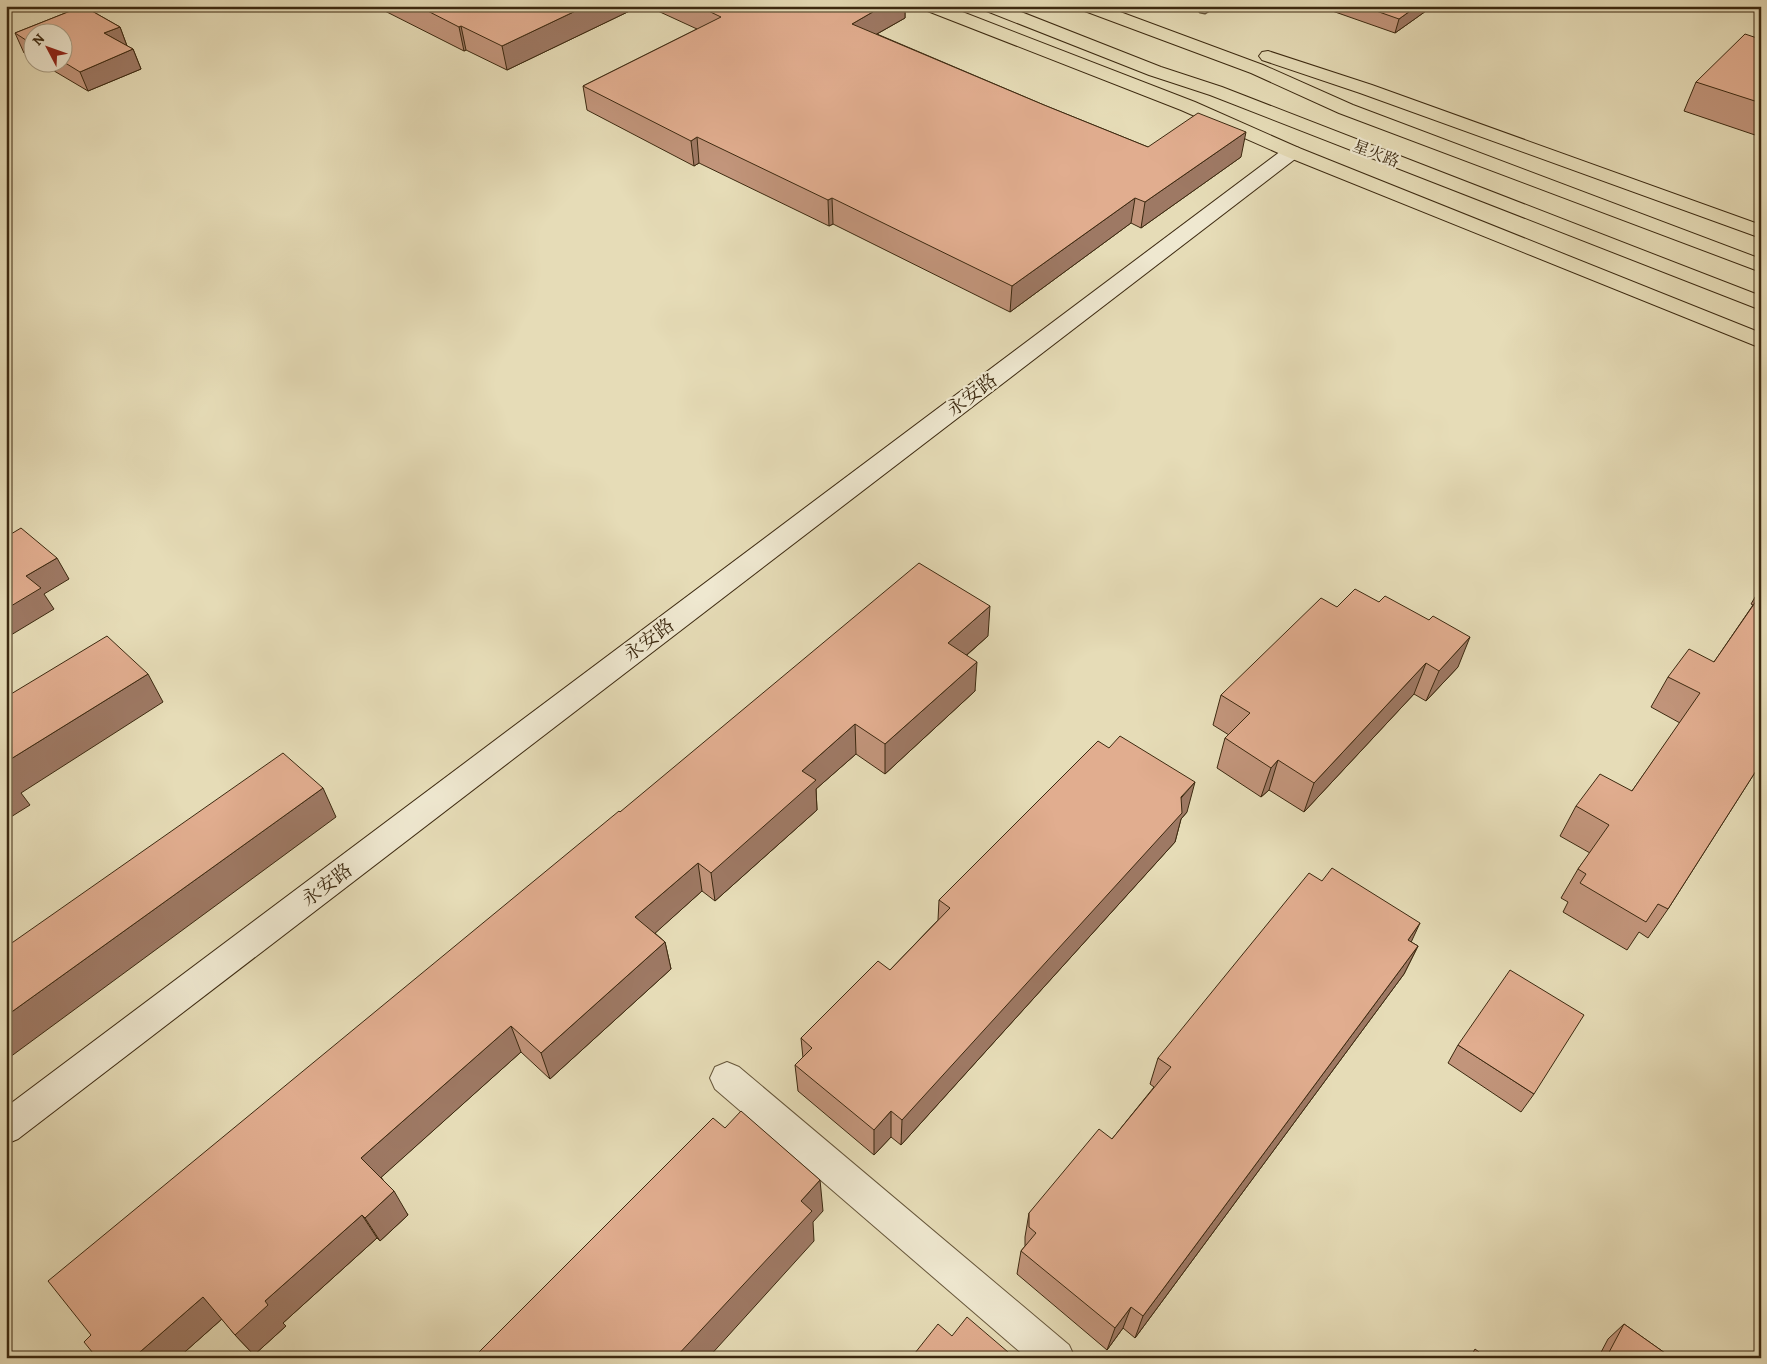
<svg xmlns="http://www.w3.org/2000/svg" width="1767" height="1364" font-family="Alegreya,'Noto Serif SC',serif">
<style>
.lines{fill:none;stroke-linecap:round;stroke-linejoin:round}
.lane-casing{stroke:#66563a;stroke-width:3}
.street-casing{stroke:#66563a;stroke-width:2}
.secondary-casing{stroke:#3c2910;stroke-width:2}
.primary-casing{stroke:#3c2910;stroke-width:2}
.lane{fill:#efe8d0;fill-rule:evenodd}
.street{fill:#efe8d0;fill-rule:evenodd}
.secondary{fill:#efe8d0;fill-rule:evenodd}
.primary{fill:#e6dcb7;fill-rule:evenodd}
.wall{fill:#c2957b;stroke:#3c2910}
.shaded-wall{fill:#9e7964;stroke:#3c2910}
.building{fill:#e1ad8f;stroke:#3c2910}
.labels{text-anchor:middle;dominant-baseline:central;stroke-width:4.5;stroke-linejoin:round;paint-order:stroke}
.far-street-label{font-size:16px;fill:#3c2910;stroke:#efe8d0}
.street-label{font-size:19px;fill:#3c2910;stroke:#efe8d0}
</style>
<rect width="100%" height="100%" fill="#e6dcb7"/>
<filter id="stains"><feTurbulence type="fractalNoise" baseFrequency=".004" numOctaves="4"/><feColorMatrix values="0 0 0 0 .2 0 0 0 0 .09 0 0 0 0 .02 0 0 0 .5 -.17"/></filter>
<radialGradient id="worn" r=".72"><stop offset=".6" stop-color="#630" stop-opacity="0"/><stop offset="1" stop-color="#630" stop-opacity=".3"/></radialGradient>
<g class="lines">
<g class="lane-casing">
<polygon id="lane" points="1200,6 1216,6 1205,13 1200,12 1198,9"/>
</g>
<g class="street-casing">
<polygon id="street" points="727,1062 739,1067 1069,1345 1075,1358 1027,1358 715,1089 710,1078 715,1067"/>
</g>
<g class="secondary-casing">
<polygon id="secondary" points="1292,146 1299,148 1302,152 1299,156 18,1139 6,1144 6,1107 1285,148"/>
</g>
<g class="primary-casing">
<g id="primary">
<polygon points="923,6 947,6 1195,102 1299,148 1761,333 1761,348 1285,156 1181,110 925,10"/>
<polygon points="982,6 1006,6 1161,67 1222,87 1761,296 1761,310 1210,95 1149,75 984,10"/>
<polygon points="1080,6 1104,6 1263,65 1353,105 1761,259 1761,272 1339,113 1251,73 1082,10"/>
<polygon points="1268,51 1372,85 1761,225 1761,238 1360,93 1262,60 1259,56 1262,52"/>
</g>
</g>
<use href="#lane" class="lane"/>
<use href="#street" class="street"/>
<use href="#secondary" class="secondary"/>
<use href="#primary" class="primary"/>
</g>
<g class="wall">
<polygon points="83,6 120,27 127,46 133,49 141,69 88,91 39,62 62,62 62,32 32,32 32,58 24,53 15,33"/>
<polygon points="375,6 640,6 507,70 466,50 464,51"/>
<polygon points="647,6 905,6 905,18 877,34 1044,105 1148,147 1241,157 1141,228 1131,223 1010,312 833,224 829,226 699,163 694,166 587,110 583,86 697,29"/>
<polygon points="1318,6 1433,6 1395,33"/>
<polygon points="1761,38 1761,137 1684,111 1696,82"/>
<polygon points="1761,587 1761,763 1668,909 1648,938 1639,932 1627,950 1563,912 1568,902 1561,898 1578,869 1590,853 1560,836 1576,806 1632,791 1680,723 1651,707 1668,677 1714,662 1753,605 1751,604"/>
<polygon points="1337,607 1458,667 1426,701 1414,694 1304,812 1269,790 1261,797 1217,768 1225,738 1229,735 1213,725 1221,695"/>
<polygon points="988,636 967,655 975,691 885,774 856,754 816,789 817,810 715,901 702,891 655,933 665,942 671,969 550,1079 521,1052 381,1177 408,1215 380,1241 377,1238 283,1323 286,1326 254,1355 235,1335 222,1319 178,1358 97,1358 91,1335 620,812"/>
<polygon points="1187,812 1181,819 1175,842 901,1145 891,1137 874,1155 798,1091 795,1065 803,1058 801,1038 890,970 938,920 939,900"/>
<polygon points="1411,942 1418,946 1404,974 1135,1338 1123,1328 1107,1350 1017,1274 1021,1251 1025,1246 1025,1237 1029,1213 1112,1139 1154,1087 1150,1084 1158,1058"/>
<polygon points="1458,1045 1534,1094 1521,1112 1448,1063"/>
<polygon points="1624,1324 1672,1358 1598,1358 1608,1339"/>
</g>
<g class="shaded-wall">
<polygon points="586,6 640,6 507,70 502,46"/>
<polygon points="883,6 905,6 905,18 852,48 852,24"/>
<polygon points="1417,6 1433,6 1395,33 1399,19"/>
<polygon points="461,26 466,50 464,51 459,27"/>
<polygon points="120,27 127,46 104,33"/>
<polygon points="133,49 141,69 88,91 80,72"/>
<polygon points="1246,132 1241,157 1141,228 1145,202"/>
<polygon points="697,137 699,163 694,166 691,141"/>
<polygon points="832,198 833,224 829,226 828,200"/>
<polygon points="1135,198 1131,223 1010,312 1012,286"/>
<polygon points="57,558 69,579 44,594 54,609 6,638 6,609 26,576"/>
<polygon points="990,606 988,636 946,673 948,643"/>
<polygon points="1470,637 1458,667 1426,701 1439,671"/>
<polygon points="977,662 975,691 885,774 885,744"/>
<polygon points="1426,663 1414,694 1304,812 1314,783"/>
<polygon points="148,674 163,702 21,793 30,805 6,820 6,762"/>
<polygon points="855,724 856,754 816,789 817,810 715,901 711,873 802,771"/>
<polygon points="1278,760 1269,790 1261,797 1271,768"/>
<polygon points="1195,782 1187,812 1181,819 1175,842 901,1145 902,1120"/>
<polygon points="323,788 336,817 6,1060 6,1016"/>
<polygon points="698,863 702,891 642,945 635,917"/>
<polygon points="1420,923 1407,951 1408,940"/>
<polygon points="665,942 671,969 550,1079 541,1053"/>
<polygon points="1418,946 1404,974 1135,1338 1143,1316"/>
<polygon points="511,1026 521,1052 376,1182 361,1158"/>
<polygon points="891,1111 891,1137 874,1155 874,1130"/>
<polygon points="820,1180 823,1211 813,1222 814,1241 708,1358 675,1358 801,1201"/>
<polygon points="394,1191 408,1215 380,1241 365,1218"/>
<polygon points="362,1215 377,1238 283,1323 286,1326 254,1355 235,1335 265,1301"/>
<polygon points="203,1297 223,1318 178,1358 133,1358"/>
<polygon points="1131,1307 1123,1328 1107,1350 1115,1328"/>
</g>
<g class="building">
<polygon points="83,6 120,27 104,33 133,49 80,72 62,61 62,32 32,32 32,44 15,33"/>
<polygon points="418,6 586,6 502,46 461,26 459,27"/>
<polygon points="698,6 883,6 852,24 1044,105 1148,147 1198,113 1246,132 1145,202 1135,198 1012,286 832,198 828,200 697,137 691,141 583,86 721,17"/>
<polygon points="1362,6 1417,6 1399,19"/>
<polygon points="1745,34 1760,39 1761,38 1761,103 1696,82"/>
<polygon points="21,528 57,558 26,576 41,588 6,609 6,537"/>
<polygon points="919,563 990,606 948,643 977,662 885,744 855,724 802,771 816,780 711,873 698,863 635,917 665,942 541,1053 511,1026 361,1158 394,1191 365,1218 362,1215 265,1301 268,1305 235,1335 203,1297 133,1358 97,1358 84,1342 91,1335 48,1281 619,811 620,812"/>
<polygon points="1355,589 1379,602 1385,596 1429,620 1433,616 1470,637 1439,671 1426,663 1314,783 1278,760 1271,768 1225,738 1250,713 1221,695 1321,598 1337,607"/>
<polygon points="1761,594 1761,763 1668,909 1658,904 1646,922 1580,883 1586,874 1578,869 1609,825 1576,806 1600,774 1632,791 1700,693 1668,677 1689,649 1714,662"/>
<polygon points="107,636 148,674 6,762 6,697"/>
<polygon points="1120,736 1195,782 1181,797 1182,813 902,1120 891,1111 874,1130 795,1065 812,1048 801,1038 878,961 890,970 950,908 939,900 1098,741 1109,748"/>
<polygon points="283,753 323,788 6,1016 6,947"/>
<polygon points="6,773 10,777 6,780"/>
<polygon points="1332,868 1420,923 1408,940 1418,946 1143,1316 1131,1307 1115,1328 1021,1251 1036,1233 1029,1227 1029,1213 1099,1129 1112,1139 1171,1067 1158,1058 1309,873 1322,881"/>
<polygon points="1510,970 1584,1015 1534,1094 1458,1045"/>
<polygon points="741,1111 820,1180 801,1201 812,1211 675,1358 473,1358 713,1118 725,1128"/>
<polygon points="967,1317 1015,1358 911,1358 938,1324 952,1336"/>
<polygon points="1624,1324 1672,1358 1606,1358"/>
<polygon points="1475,1349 1487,1358 1470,1358"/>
<polygon points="1678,1354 1684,1358 1676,1358"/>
</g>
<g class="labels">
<g class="far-street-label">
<text transform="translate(1376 154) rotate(21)">星火路</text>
</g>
<g class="street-label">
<text transform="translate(972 395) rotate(-37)">永安路</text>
<text transform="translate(649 640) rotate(-37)">永安路</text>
<text transform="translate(327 885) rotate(-37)">永安路</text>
</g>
</g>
<rect width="1767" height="1364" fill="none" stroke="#e6dcb7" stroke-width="25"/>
<rect x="8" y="8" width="1752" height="1349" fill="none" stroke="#3c2910" stroke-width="2.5"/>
<rect x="12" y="12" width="1742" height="1339" fill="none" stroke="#3c2910"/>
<g transform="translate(48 48) rotate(311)"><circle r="24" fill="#efe8d0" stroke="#a79c83"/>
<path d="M0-4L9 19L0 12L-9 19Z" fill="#8f2418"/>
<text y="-8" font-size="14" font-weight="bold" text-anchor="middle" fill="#3c2910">N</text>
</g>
<rect width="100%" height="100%" filter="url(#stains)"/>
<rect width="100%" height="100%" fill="url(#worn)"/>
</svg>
